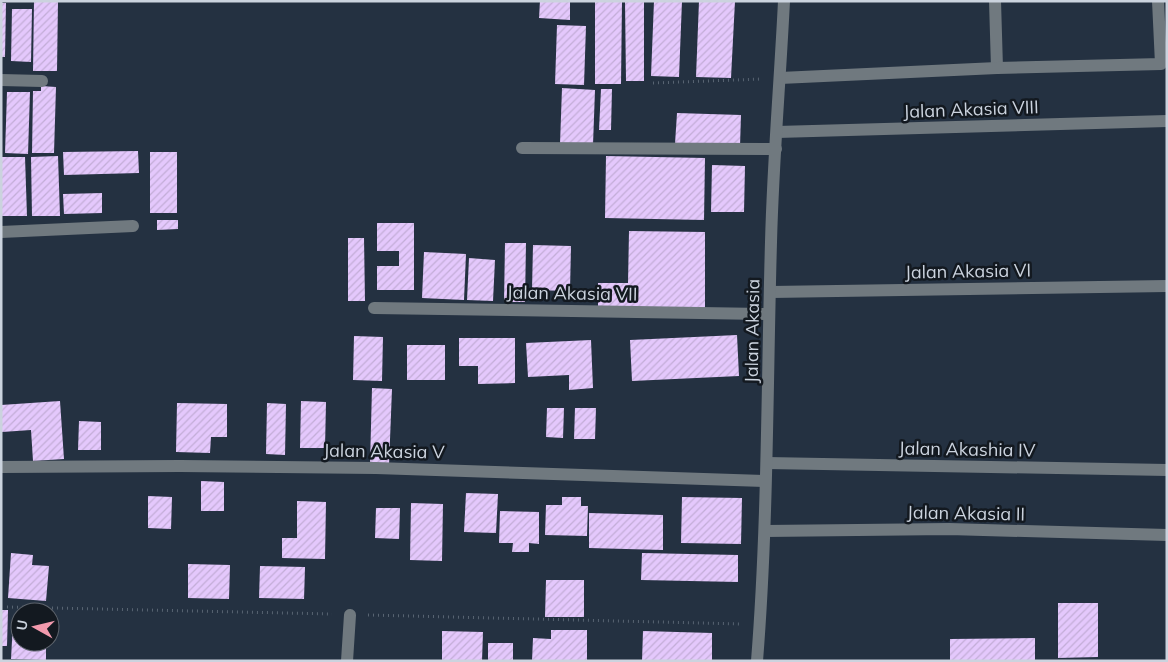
<svg xmlns="http://www.w3.org/2000/svg" width="1168" height="662" font-family="Mulish,sans-serif">
<style>
.building{fill:url(#building-hatch)}
.lines{fill:none;stroke-linecap:round;stroke-linejoin:round}
.path{stroke:#586472;stroke-width:3;stroke-dasharray:1 4;stroke-linecap:butt}
.minor{stroke:#70797f;stroke-width:12}
.labels{text-anchor:middle;dominant-baseline:central;stroke-width:5;stroke-linejoin:round;paint-order:stroke}
.street-label{font-size:18px;fill:#cbd3de;stroke:#131920}
</style>
<defs>
<pattern id="building-hatch" width="6" height="6" patternUnits="userSpaceOnUse" patternTransform="scale(1.25)"><rect width="6" height="6" fill="#e4c8fc"/><path d="M-1 1l2-2M0 6l6-6M5 7l2-2" fill="none" stroke="#c3add7"/></pattern>
</defs>
<rect width="100%" height="100%" fill="#243141"/>
<g class="building">
<polygon points="34,1 58,1 57,71 33,71"/>
<polygon points="540,1 570,1 570,20 539,18"/>
<polygon points="595,1 622,1 621,84 595,84"/>
<polygon points="625,1 644,1 644,81 626,81"/>
<polygon points="654,1 682,1 679,77 651,76"/>
<polygon points="699,1 735,1 731,78 696,77"/>
<polygon points="1,3 6,3 5,57 1,57"/>
<polygon points="12,9 32,9 31,62 11,61"/>
<polygon points="557,25 586,26 584,85 555,84"/>
<polygon points="41,86 56,87 54,153 32,153 33,91 41,91"/>
<polygon points="562,88 595,90 593,145 560,144"/>
<polygon points="601,89 612,89 611,130 599,130"/>
<polygon points="7,92 30,92 28,154 5,153"/>
<polygon points="677,113 741,115 740,146 675,144"/>
<polygon points="138,151 139,173 64,175 63,152"/>
<rect x="150" y="152" width="27" height="61"/>
<polygon points="58,156 60,216 32,216 31,157"/>
<polygon points="606,156 705,158 704,220 605,218"/>
<polygon points="1,157 25,157 27,216 1,216"/>
<polygon points="712,165 745,166 744,212 711,212"/>
<polygon points="102,193 102,213 64,214 63,194"/>
<polygon points="157,220 178,220 178,229 157,230"/>
<polygon points="377,223 414,223 414,290 377,290 377,266 399,266 399,251 377,251"/>
<polygon points="629,231 705,232 705,310 598,308 598,283 628,283"/>
<polygon points="348,238 364,238 365,301 348,301"/>
<polygon points="505,243 526,243 525,302 504,302"/>
<polygon points="533,245 571,246 570,291 532,290"/>
<polygon points="424,252 466,254 464,300 422,298"/>
<polygon points="469,258 495,260 493,301 467,300"/>
<polygon points="737,335 739,376 632,381 630,340"/>
<polygon points="354,336 383,337 382,381 353,380"/>
<polygon points="459,338 515,338 515,383 478,384 478,366 459,366"/>
<polygon points="591,340 593,388 569,390 569,375 528,377 526,343"/>
<rect x="407" y="345" width="38" height="35"/>
<polygon points="372,388 392,389 389,465 370,464"/>
<polygon points="60,401 64,459 33,461 31,430 2,432 1,405"/>
<polygon points="301,401 326,402 325,448 300,448"/>
<polygon points="177,403 227,404 227,437 211,437 210,453 176,452"/>
<polygon points="267,403 286,404 285,455 266,454"/>
<polygon points="547,408 564,408 563,438 546,437"/>
<polygon points="575,408 596,408 595,439 574,439"/>
<polygon points="79,421 101,422 101,450 78,450"/>
<polygon points="201,481 224,482 224,511 201,511"/>
<polygon points="466,493 498,494 496,533 464,532"/>
<polygon points="148,496 172,497 171,529 148,528"/>
<polygon points="562,497 581,497 581,506 588,506 587,536 545,535 546,505 562,505"/>
<polygon points="682,497 742,498 741,544 681,543"/>
<polygon points="297,501 326,502 325,559 282,558 282,538 297,538"/>
<polygon points="411,503 443,504 442,561 410,560"/>
<polygon points="376,508 400,508 399,539 375,538"/>
<polygon points="500,511 539,512 539,544 529,543 529,552 512,552 513,543 499,543"/>
<polygon points="589,513 663,515 663,550 589,548"/>
<polygon points="11,553 33,555 32,565 49,566 46,601 8,598"/>
<polygon points="642,553 738,555 738,582 641,580"/>
<polygon points="188,564 230,565 229,599 188,598"/>
<polygon points="260,566 305,567 304,599 259,598"/>
<polygon points="546,580 584,580 584,617 545,617"/>
<polygon points="1058,603 1098,603 1098,657 1058,658"/>
<polygon points="1,610 8,610 7,646 1,646"/>
<polygon points="13,622 20,622 20,642 46,642 46,660 11,659"/>
<polygon points="551,630 587,630 587,661 532,661 533,638 551,639"/>
<polygon points="442,631 483,632 482,661 442,661"/>
<polygon points="643,631 712,633 712,661 642,661"/>
<polygon points="1035,638 1035,661 950,661 950,639"/>
<rect x="488" y="643" width="25" height="18"/>
</g>
<g class="lines">
<g class="path">
<polyline points="653,83 762,79"/>
<polyline points="7,607 332,614"/>
<polyline points="368,615 742,624"/>
</g>
<g class="minor">
<polyline points="995,1 997,68"/>
<polyline points="780,78 997,68 1161,64 1158,1"/>
<polyline points="1,80 42,81"/>
<polyline points="777,132 1167,121"/>
<polyline points="522,148 776,149"/>
<polyline points="1,232 133,226"/>
<polyline points="771,292 1167,286"/>
<polyline points="374,308 769,314"/>
<polyline points="767,463 1167,470"/>
<polyline points="1,467 180,466 376,468 765,481"/>
<polyline points="765,531 949,529 1167,535"/>
<polyline points="347,661 350,615"/>
<path d="M757,661C768,522 767,382 771,242C773,162 780,82 784,1"/>
</g>
</g>
<g class="labels">
<g class="street-label">
<text transform="translate(971 109) rotate(-2)">Jalan Akasia VIII</text>
<text transform="translate(968 271) rotate(-1)">Jalan Akasia VI</text>
<text transform="translate(572 293) rotate(1)">Jalan Akasia VII</text>
<text transform="translate(752 331) rotate(-89)">Jalan Akasia</text>
<text transform="translate(967 449) rotate(1)">Jalan Akashia IV</text>
<text transform="translate(384 451) rotate(1)">Jalan Akasia V</text>
<text transform="translate(966 513) rotate(1)">Jalan Akasia II</text>
</g>
</g>
<rect width="1168" height="662" fill="none" stroke="#cbd3de" stroke-width="5"/>
<g transform="translate(35 627) rotate(278)"><circle r="24" fill="#131920" stroke="#5d636c"/>
<path d="M0-4L9 19L0 12L-9 19Z" fill="#f29aad"/>
<text y="-8" font-size="14" font-weight="bold" text-anchor="middle" fill="#cbd3de">U</text>
</g>
</svg>
